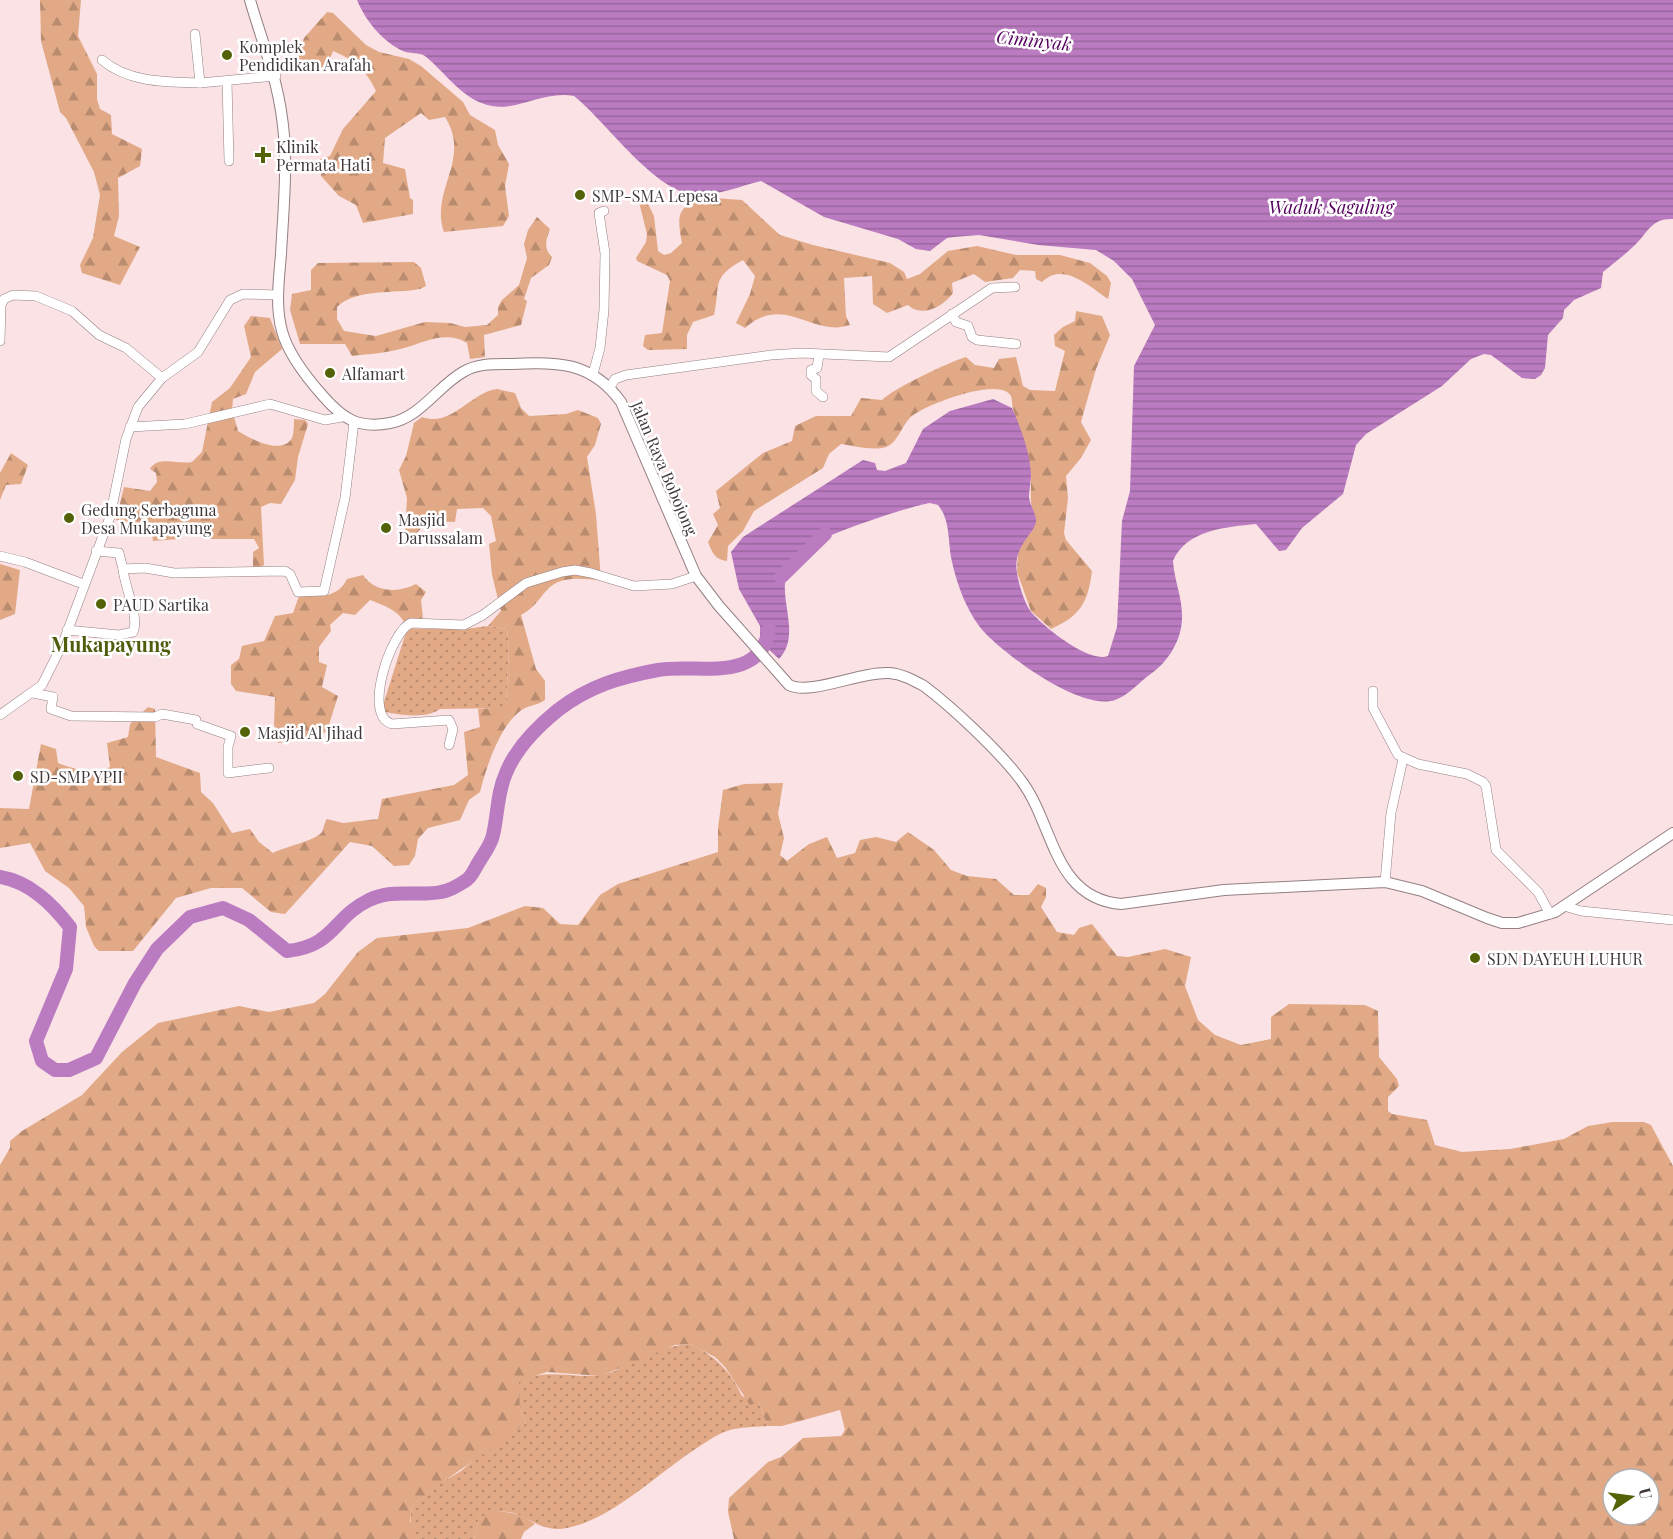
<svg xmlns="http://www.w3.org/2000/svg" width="1673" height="1539" font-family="'Playfair Display',serif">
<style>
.grass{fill:url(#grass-dots)}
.forest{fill:url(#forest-firs);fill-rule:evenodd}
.water{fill:url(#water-rules)}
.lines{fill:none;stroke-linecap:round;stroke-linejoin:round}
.river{stroke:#ba7bc1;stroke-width:14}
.minor-casing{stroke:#947f82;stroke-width:10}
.major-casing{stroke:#947f82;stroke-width:12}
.minor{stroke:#fff;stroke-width:9}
.major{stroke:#fff;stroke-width:10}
.poi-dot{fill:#536206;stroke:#fff;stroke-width:2}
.labels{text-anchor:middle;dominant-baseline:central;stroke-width:5;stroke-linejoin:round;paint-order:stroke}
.poi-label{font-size:16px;fill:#42383a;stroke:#fff;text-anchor:start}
.street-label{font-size:16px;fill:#42383a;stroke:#fff}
.water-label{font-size:18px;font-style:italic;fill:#56015f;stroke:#fff}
.quarter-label{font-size:20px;font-weight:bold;fill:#4f5d0d;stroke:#fff}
</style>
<defs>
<pattern id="grass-dots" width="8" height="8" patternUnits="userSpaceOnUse" patternTransform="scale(1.5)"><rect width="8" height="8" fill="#e2a987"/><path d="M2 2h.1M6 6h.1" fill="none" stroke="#b98b6f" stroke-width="1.8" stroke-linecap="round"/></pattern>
<pattern id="forest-firs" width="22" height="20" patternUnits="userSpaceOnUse" patternTransform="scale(1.5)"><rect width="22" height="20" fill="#e2a987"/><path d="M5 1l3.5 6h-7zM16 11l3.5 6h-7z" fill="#b98b6f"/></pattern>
<pattern id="water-rules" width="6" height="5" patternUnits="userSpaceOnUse" patternTransform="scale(1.5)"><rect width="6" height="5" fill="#ba7bc1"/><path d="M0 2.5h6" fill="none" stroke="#99669e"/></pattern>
</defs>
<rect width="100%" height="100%" fill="#fae2e5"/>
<g class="grass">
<path d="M488,626L507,629L509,647L506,708L440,709C426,719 400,715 385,712L383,705L407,629H465Z"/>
<path d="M690,1344C715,1356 730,1370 742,1396L759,1402L767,1426C755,1427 741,1427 730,1430C718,1433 705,1443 694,1450C656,1475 612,1519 567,1528C530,1536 516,1493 478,1521L474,1539H419C409,1530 410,1518 412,1506L436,1486L461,1471L483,1452L526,1423L520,1409L518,1381C554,1365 584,1384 615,1371C620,1369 623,1365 627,1363C645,1354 671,1345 690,1344Z"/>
</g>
<g class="forest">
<polygon points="40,0 81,0 78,36 97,74 97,99 100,109 111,115 112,134 142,149 140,166 118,178 119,216 114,236 140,247 120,285 82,273 80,265 93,238 100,195 94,172 66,118 60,112 41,41"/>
<path d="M327,12L333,13L366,45L379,52L409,59L421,66L463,102L470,115L495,130L498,145L509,164L505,186L509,216L503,226L444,232C430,189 472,160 445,117L429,120L421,113L385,138L383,163L405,169L410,198L413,200V214L363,223L356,205L339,196L321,176L320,159L330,156L343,129L376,91C366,70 355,60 333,51L327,67L302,68L296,63L304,38Z"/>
<path d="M714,198L742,200L780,235L813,245L890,263L904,272L907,279L920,274L948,251L977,246L1016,255H1060L1090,263L1107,276L1111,283L1108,299C1089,286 1063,261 1042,282L1036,279L1035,271L1020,270L1013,278L985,282L974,274L952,283L953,293C943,307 922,318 908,305L887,313L873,304L872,276L844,278L846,316L850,325C812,338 785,293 745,328L736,323L750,294L755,276L743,260C710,278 721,285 714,315L693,322L687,335V349L648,350L643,346L645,335L662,333L670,281L667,275L637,261L636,258L646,242L647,234L639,202L646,200L654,216L658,251L664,255L671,253L682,243C675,210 680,203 714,198Z"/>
<path d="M537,217L550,229C546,240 543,248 552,257L549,265L531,278L524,299L527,301L521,325L484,335L485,357L470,359L467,343C446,330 425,342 404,348C387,353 369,354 352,356L345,344H300L290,310L292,294L311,290V270L318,263L414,262L421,268L426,286L420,289C395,294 356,288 337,307V319L344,331L376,336L425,322L450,323L465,327L487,325L498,315V307L502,300L519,285L527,258L524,244L528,230Z"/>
<path d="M1076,311L1102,316L1110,335L1096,369L1081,422L1091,440L1081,458L1066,476L1068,498L1064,533L1066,540L1092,571C1088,603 1080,616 1051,629L1031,611L1017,572L1018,551L1036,519C1027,502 1033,487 1030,470C1026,449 1018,429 1013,409C1011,403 1014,396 1007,392C989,381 928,404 912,416C902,424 898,443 886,447C874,451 853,446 841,444L829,454L823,468L754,511L743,531L728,546L727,561C715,560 712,552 708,542L718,525L713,514L720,508L716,491L763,453L792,441L795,426L816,416H851L861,398L882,400C894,388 949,362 966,357L975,365L994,368L999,359L1016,357L1023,386L1030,390L1055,391L1065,351L1055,346L1054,335L1063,327L1075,321Z"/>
<path d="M251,316L270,318L282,349L255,372L246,394L233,399L232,410L238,431C249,438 282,456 292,438C294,433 294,424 294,419L305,420L308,424L298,457L295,480L281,504L270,503L261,507L264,565L256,569L253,567V552L259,548L254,539H204L201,534L182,533L179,539L153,541L152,534L146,525L116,520L124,487L150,491L157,482L156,473L150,469C158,455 178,465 192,462L202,452L212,402L230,388L251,357L244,326Z"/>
<path d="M497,389L515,393L521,408L529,416L566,414L578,410L598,418L601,424L595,445L587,457L596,514L601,580C584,579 562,575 549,588C537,600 536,607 521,615L536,669L545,681V700C537,706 526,705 519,712C499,728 486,768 480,792L469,800L460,820L428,828L418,839L415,856L409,865L394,866L372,846L350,842L285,914L271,912L242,888H211L176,898L133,951H99L94,946L86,927L84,906L69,888L45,871L30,843L0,848V808L29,809L41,744L56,749L58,763C74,769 94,775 110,767L107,743L128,737L130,724L148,707L155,709L156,757L200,773L201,792L213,803L232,833L250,829L259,842L273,853C284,847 315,841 322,832C324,828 324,823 327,819L343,823L378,819L382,799L454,785L468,775L464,732L480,727L478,709L506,707L509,647L507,629L488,626L501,611L492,575L489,544L496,541L491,516L483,508L457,509L455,522L427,521L412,539L407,535L405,531L407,498L399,470L406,456L414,423L422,417C451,428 471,392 497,389Z"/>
<polygon points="11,453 28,465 21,484 6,485 0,500 0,473"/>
<polygon points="0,564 20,570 15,614 0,620"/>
<path d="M363,575C375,593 399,593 416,584L426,592L421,600L424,628L407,629C402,611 385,606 370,600L355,615L343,613L330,625L331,631L319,647V662L327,665L322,687L338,696L327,731L319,736L278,743L274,724L275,697L236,691L231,684V665L239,659L242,646L264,641L275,616L293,613L299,596C319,596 337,599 347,579Z"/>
<path d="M783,783L778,814L784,838L780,855L787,861L809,844L827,837L837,858L855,853L860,840L876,837L896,842L908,832L934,850L951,870L967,876L996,879L1014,895H1029L1038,884L1046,888V897L1041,907L1057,932L1074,935L1079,928L1092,924L1117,956L1128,957L1165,949L1191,957L1185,986L1198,1020L1215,1035L1241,1045L1271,1039V1017L1289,1004L1365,1005L1378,1011L1379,1057L1397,1079L1399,1086L1388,1097V1111L1392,1114L1427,1120L1435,1145L1462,1152L1510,1149L1564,1139L1588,1126L1613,1122H1644L1651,1125L1673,1166V1539H734L728,1512L729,1498L768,1462L781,1457L803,1438L841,1436L845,1430L840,1410L782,1426H767L759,1402L750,1405L725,1367L715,1357L690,1344L675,1345L601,1376L547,1372L519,1381L520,1409L526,1423C489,1452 448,1476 412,1506L410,1521L419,1539H0V1165L10,1148V1141L22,1131L82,1095L122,1052L158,1023L239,1006L269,1012L314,1003L325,994L358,952L377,938L468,928L525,906L543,908L560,924L578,925L600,895L618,884L718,852V828L723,790L744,784ZM1613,1479H1649V1515H1613Z"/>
<path d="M491,1511C509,1511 521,1514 535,1524L524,1532L521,1539H474L478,1521Z"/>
</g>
<path class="water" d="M357,0H1673V219C1652,218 1648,232 1636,244C1626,254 1614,263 1603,272L1601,288L1574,300L1564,310L1563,318L1548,335L1545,368L1541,375L1535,379L1522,378L1491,355L1484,354L1471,359L1442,386L1366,434L1356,445L1343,494L1302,528L1286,550L1279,551L1256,524C1226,527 1186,530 1173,561C1174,579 1182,597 1182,615C1183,638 1169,661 1152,673C1139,682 1129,695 1115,700C1081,711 1010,658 987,635C968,616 956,583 951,557C948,540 950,519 938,505L930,503C910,506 808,539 798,554C796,557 785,581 785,583C783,607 799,638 779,659L760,641V626L739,589L731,552L743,537L863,460L875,463L877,470L885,471L906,463L923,429L950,411L993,399L1012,408C1021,428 1030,453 1031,474C1031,482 1029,490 1029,497C1030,505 1035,512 1036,519C1038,532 1012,544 1017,573C1019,585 1024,602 1031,612C1044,627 1088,663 1108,656L1117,627L1122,521L1130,491L1134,366L1155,325L1132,279L1114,261L1096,250L1038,245L979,235L954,237L947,238L930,251L916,249L898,239L824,217L761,181C741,186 718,195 698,195C656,195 606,121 574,96C545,90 517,111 492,106C463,101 446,73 425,56C419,52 410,54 403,51C383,42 365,20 357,0Z"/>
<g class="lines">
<g class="river">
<polyline points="781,577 825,534"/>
<path d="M0,877C30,882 52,904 70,927L66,969L36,1041L42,1061L55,1070H69L96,1058L135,983L157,949L190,917L223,908L249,920L287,951C335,946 333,917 369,900C393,888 416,897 441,892C448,891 459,885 465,881C471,878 473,872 476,867C481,857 491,846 493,835C498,814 497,793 506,773C516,748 537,727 558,710C589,686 620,677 658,670C695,663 761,685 769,629"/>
</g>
<g class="minor-casing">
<g id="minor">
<polyline points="195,34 200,83 276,76"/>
<path d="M102,60C129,83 167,82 200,83"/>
<polyline points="227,81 229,161"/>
<polyline points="952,314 956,322 968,326 972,337 977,340 1016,344"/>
<polyline points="0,341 1,305 4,299 13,295 36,296 72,311 99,335 126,348 162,378"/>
<polyline points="819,355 817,368 811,370 811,375 816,379 816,391 823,397"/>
<polyline points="593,374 600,348 604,310 605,253 599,213 604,211"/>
<polyline points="610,387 615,379 626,375 771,355 802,353 889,357 992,288 1015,287"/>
<polyline points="130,427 185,424 270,404 325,420 342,417"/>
<polyline points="96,551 119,553 123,569 145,568 174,573 285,571 290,574 298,592 324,591 345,498 354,422"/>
<polyline points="0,556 25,562 83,584"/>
<path d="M67,630L119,635L133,632C140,619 124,585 123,569"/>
<polyline points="1373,691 1373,708 1398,755 1418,764 1467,774 1483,782 1486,786 1496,850 1538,892 1550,914"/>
<polyline points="33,693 53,697 51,709 71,716 155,717 162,714 196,720 197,724 231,736 228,747 228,773 269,768"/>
<polyline points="0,715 42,685 63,643 110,517 126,439 138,407 162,378 198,352 230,300 243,294 278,295"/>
<path d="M449,745L453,729L449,720L392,724C362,716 391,631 411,623L464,625L483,615L526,583L562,572L575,570L591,573L634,586L672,584L696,576"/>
<polyline points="1385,882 1391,813 1403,759"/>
<polyline points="1564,906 1581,911 1673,920"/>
</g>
</g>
<g class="major-casing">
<path id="major" d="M250,0C264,49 280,83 284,136C287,175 283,215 281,254C279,279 275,306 282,331C288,354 307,378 323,396C343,419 358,429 390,423C420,418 438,386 463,372C478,363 495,364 512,364C557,361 592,362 621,402L696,576L719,606L789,685C810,696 861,671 889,673C902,674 913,680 924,686C952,707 999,751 1020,779C1054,822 1052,898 1121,904L1224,890L1385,882L1422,891L1487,918L1502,923H1518L1555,912L1673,833"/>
</g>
<use href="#minor" class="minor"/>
<use href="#major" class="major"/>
</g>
<g class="poi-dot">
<circle cx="227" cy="55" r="6"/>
<path d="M260 146h6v6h6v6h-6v6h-6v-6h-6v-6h6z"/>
<circle cx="580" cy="195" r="6"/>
<circle cx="330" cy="373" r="6"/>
<circle cx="69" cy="518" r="6"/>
<circle cx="386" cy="528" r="6"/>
<circle cx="101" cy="604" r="6"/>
<circle cx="245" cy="732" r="6"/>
<circle cx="18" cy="776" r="6"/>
<circle cx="1475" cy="958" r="6"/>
</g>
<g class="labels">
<g class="poi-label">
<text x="239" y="46">Komplek<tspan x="239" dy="18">Pendidikan Arafah</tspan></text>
<text x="276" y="146">Klinik<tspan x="276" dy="18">Permata Hati</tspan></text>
<text x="592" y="195">SMP-SMA Lepesa</text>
<text x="342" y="373">Alfamart</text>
<text x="81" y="509">Gedung Serbaguna<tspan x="81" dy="18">Desa Mukapayung</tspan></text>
<text x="398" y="519">Masjid<tspan x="398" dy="18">Darussalam</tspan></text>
<text x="113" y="604">PAUD Sartika</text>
<text x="257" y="732">Masjid Al Jihad</text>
<text x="30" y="776">SD-SMP YPII</text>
<text x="1487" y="958">SDN DAYEUH LUHUR</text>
</g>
<g class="street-label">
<text transform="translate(665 468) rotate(67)">Jalan Raya Bobojong</text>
</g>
<g class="water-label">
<text transform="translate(1034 40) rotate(6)">Ciminyak</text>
<text x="1331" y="207">Waduk Saguling</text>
</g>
<g class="quarter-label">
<text x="111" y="643">Mukapayung</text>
</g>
</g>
<g transform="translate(1631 1497) rotate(77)"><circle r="28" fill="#ffffff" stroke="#b3afb0" stroke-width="1.5"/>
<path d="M0-4.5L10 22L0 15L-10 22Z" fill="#536206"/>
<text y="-9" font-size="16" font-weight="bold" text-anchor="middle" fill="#42383a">U</text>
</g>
</svg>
